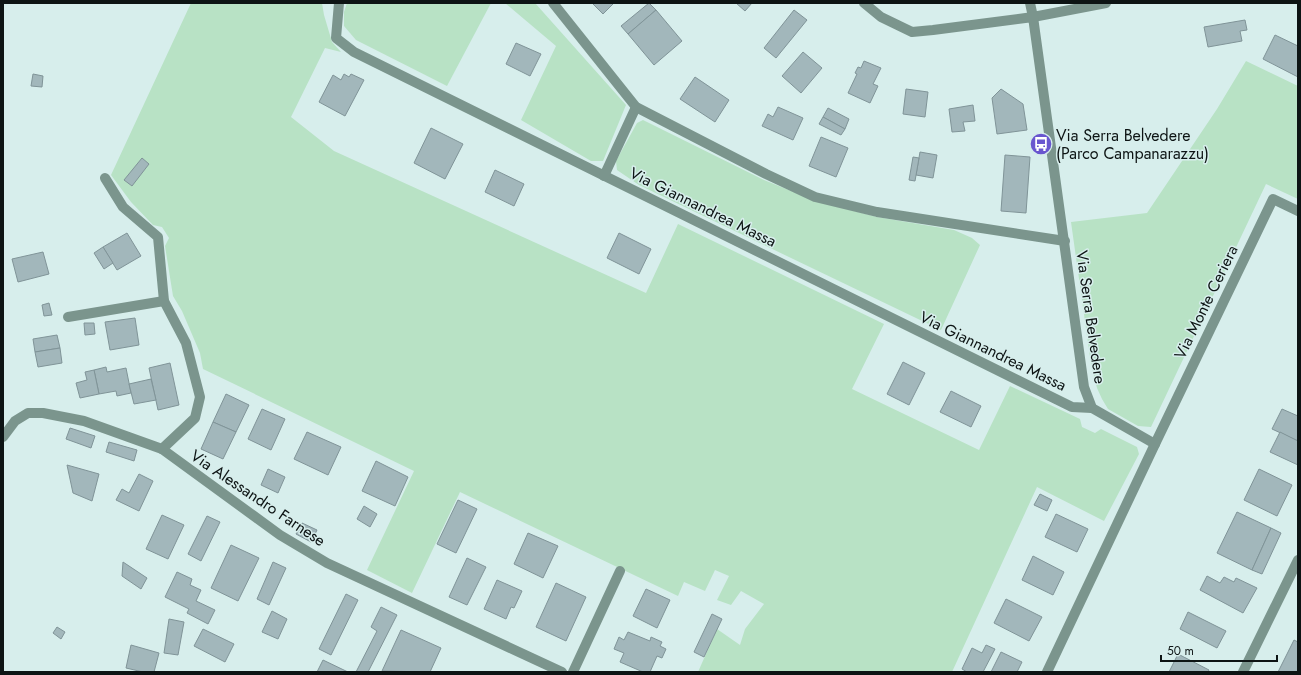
<svg xmlns="http://www.w3.org/2000/svg" width="1301" height="675" font-family="Jost,sans-serif">
<style>
.green{fill:#b8e2c5}
.building{fill:#a2b7bb;stroke:#809498}
.lines{fill:none;stroke-linecap:round;stroke-linejoin:round}
.minor{stroke:#7b958d;stroke-width:10}
.tertiary{stroke:#7b958d;stroke-width:10}
.labels{text-anchor:middle;dominant-baseline:central;stroke-width:3;stroke-linejoin:round;paint-order:stroke}
.poi-label{font-size:16px;fill:#0d1414;stroke:#d7eeec;text-anchor:start}
.street-label{font-size:16px;fill:#0d1414;stroke:#d7eeec}
</style>
<rect width="100%" height="100%" fill="#d7eeec"/>
<g class="green">
<polygon points="191,3 322,3 324,15 332,42 341,52 325,48 291,117 334,151 646,293 678,224 884,324 852,389 979,450 1010,386 1080,419 1082,427 1095,433 1101,429 1137,447 1139,454 1104,521 1037,487 952,672 698,672 717,629 740,645 745,629 764,604 741,591 731,605 717,600 729,576 715,570 705,591 684,582 678,596 460,492 412,593 367,570 414,471 203,369 200,353 182,311 173,296 165,246 169,238 162,227 153,225 131,202 111,175"/>
<polygon points="347,3 491,3 447,86 356,40 344,26 344,12"/>
<polygon points="505,3 535,3 626,105 603,161 591,161 521,120 556,46"/>
<polygon points="1246,61 1298,86 1298,199 1266,184 1151,427 1138,426 1108,409 1102,399 1097,388 1091,364 1071,222 1147,213 1217,109"/>
<polygon points="643,120 764,180 816,201 877,217 954,230 972,238 980,245 941,330 639,185 617,170 616,161 637,123"/>
</g>
<g class="building">
<polygon points="592,3 614,3 603,14"/>
<polygon points="649,3 656,10 628,34 621,26"/>
<polygon points="736,3 752,3 745,11"/>
<polygon points="656,10 682,41 654,65 628,34"/>
<polygon points="794,10 807,20 776,58 764,48"/>
<polygon points="1245,20 1247,30 1240,31 1242,41 1208,47 1204,27"/>
<polygon points="1275,35 1298,46 1298,77 1263,59"/>
<polygon points="516,43 541,54 530,76 506,64"/>
<polygon points="803,52 822,68 801,93 782,76"/>
<polygon points="864,61 881,68 873,84 878,86 870,103 848,93 857,74 855,73 858,67 861,68"/>
<polygon points="33,74 43,76 42,87 31,86"/>
<polygon points="344,74 349,77 351,74 364,80 345,116 319,102 333,75 341,80"/>
<polygon points="695,77 729,100 715,122 680,99"/>
<polygon points="906,89 928,92 925,117 903,114"/>
<polygon points="1001,89 1023,104 1027,130 997,134 992,98"/>
<polygon points="973,105 975,121 963,122 965,131 952,132 949,109"/>
<polygon points="778,107 803,118 793,140 762,126 768,114 773,117"/>
<polygon points="828,108 849,119 845,129 823,117"/>
<polygon points="823,117 845,129 841,135 819,124"/>
<polygon points="431,128 463,144 445,179 414,163"/>
<polygon points="821,137 848,148 836,177 809,166"/>
<polygon points="920,152 937,155 933,178 916,175"/>
<polygon points="1005,155 1030,157 1026,213 1001,211"/>
<polygon points="913,157 919,158 915,181 909,180"/>
<polygon points="142,158 149,164 132,186 124,180"/>
<polygon points="495,170 524,184 514,206 485,192"/>
<polygon points="127,233 141,256 117,270 103,247"/>
<polygon points="619,233 651,249 639,274 607,258"/>
<polygon points="103,247 113,263 104,269 94,253"/>
<polygon points="43,252 49,274 18,282 12,259"/>
<polygon points="49,303 52,315 44,316 42,305"/>
<polygon points="135,318 139,345 110,350 105,322"/>
<polygon points="84,323 94,323 95,334 85,335"/>
<polygon points="57,335 60,348 35,352 33,339"/>
<polygon points="60,348 62,363 38,367 35,352"/>
<polygon points="903,362 925,373 909,405 887,394"/>
<polygon points="170,363 179,405 158,410 149,368"/>
<polygon points="106,367 107,372 126,368 131,393 117,396 116,391 99,394 94,370"/>
<polygon points="94,370 99,394 80,398 76,383 87,380 85,372"/>
<polygon points="151,379 156,400 134,404 129,384"/>
<polygon points="951,391 981,406 971,427 940,412"/>
<polygon points="226,394 249,405 236,432 213,422"/>
<polygon points="262,409 285,419 271,450 248,439"/>
<polygon points="1282,409 1298,416 1298,441 1272,429"/>
<polygon points="213,422 236,432 223,459 201,449"/>
<polygon points="70,428 95,436 91,448 66,439"/>
<polygon points="307,432 341,447 328,475 294,459"/>
<polygon points="1280,432 1298,441 1298,465 1270,452"/>
<polygon points="109,442 137,450 134,461 106,452"/>
<polygon points="376,461 408,477 395,506 362,491"/>
<polygon points="67,465 99,474 92,501 73,493"/>
<polygon points="268,469 285,477 278,493 261,485"/>
<polygon points="1259,469 1292,485 1277,516 1244,500"/>
<polygon points="139,474 153,481 139,511 116,500 122,489 129,493"/>
<polygon points="1040,494 1052,500 1047,511 1034,505"/>
<polygon points="458,500 477,509 456,553 437,544"/>
<polygon points="364,506 377,514 370,527 357,519"/>
<polygon points="1237,512 1271,528 1252,570 1217,553"/>
<polygon points="1056,514 1088,529 1077,552 1045,537"/>
<polygon points="162,515 184,525 168,559 146,549"/>
<polygon points="207,516 220,522 201,561 188,554"/>
<polygon points="302,523 317,530 311,542 296,534"/>
<polygon points="1271,528 1281,533 1262,574 1252,570"/>
<polygon points="528,533 558,546 543,578 514,564"/>
<polygon points="231,545 259,558 238,601 211,588"/>
<polygon points="1033,556 1064,572 1053,595 1022,580"/>
<polygon points="467,558 486,567 467,605 449,597"/>
<polygon points="123,562 147,578 141,589 122,576"/>
<polygon points="273,562 286,568 269,605 257,599"/>
<polygon points="177,572 192,579 190,585 201,590 196,601 215,610 208,624 187,613 189,609 165,597"/>
<polygon points="1207,576 1220,583 1224,577 1234,582 1236,578 1257,588 1243,613 1200,590"/>
<polygon points="497,580 522,591 514,608 511,607 506,619 484,609"/>
<polygon points="556,583 586,597 566,641 536,627"/>
<polygon points="646,589 670,600 657,628 633,616"/>
<polygon points="346,594 358,600 331,655 319,649"/>
<polygon points="1006,599 1042,617 1029,641 994,623"/>
<polygon points="381,607 397,615 368,672 356,672 377,631 371,627"/>
<polygon points="272,611 287,619 278,639 262,632"/>
<polygon points="1188,612 1226,631 1217,648 1180,629"/>
<polygon points="712,614 722,619 704,657 694,652"/>
<polygon points="169,619 184,622 178,655 164,653"/>
<polygon points="57,627 65,632 61,639 53,633"/>
<polygon points="203,629 234,644 225,662 194,646"/>
<polygon points="401,630 441,648 430,672 382,671"/>
<polygon points="628,632 650,641 651,637 662,642 660,646 666,649 662,658 657,656 650,672 643,672 620,662 624,653 614,649 619,637 624,640"/>
<polygon points="1294,640 1298,642 1298,672 1278,672"/>
<polygon points="131,645 159,653 154,672 143,672 126,668"/>
<polygon points="986,645 995,649 983,672 967,672 962,669 972,648 982,653"/>
<polygon points="1001,652 1022,662 1017,672 991,672"/>
<polygon points="1178,654 1209,670 1208,672 1169,672"/>
<polygon points="323,660 348,672 317,672"/>
</g>
<g class="lines">
<g class="minor">
<polyline points="339,3 336,38 354,52 1072,407 1092,408"/>
<polyline points="553,3 636,107 766,174 815,197 877,212 1065,241"/>
<polyline points="1030,3 1033,17 1106,3"/>
<polyline points="604,176 636,107"/>
<polyline points="105,178 123,207 158,237 164,301 186,343 200,397 195,418 162,449"/>
<polyline points="68,317 164,301"/>
<polyline points="3,437 15,421 28,413 43,413 84,421 162,449 280,535 327,563 562,672"/>
<polyline points="1155,444 1273,199 1298,211"/>
<polyline points="573,672 620,571"/>
<polyline points="1243,672 1298,560"/>
</g>
<polyline class="tertiary" points="864,3 881,17 912,32 933,30 1033,17 1084,387 1092,408 1155,444 1047,672"/>
</g>
<defs>
<g id="bus-disc" transform="scale(1.15)"><circle r="9.5" fill="#6956cf" stroke="#d7eeec"/><path d="M-5-6H5V4H4V6H2V4H-2V6H-4V4H-5ZM-3.5-4V0h7V-4ZM-3.5 1.2v1.5H-2V1.2ZM2 1.2v1.5H3.5V1.2Z" fill="#fff"/></g>
</defs>
<g fill-rule="evenodd">
<use href="#bus-disc" x="1041" y="144"/>
</g>
<g class="labels">
<g class="poi-label">
<text x="1056" y="135">Via Serra Belvedere<tspan x="1056" dy="18">(Parco Campanarazzu)</tspan></text>
</g>
<g class="street-label">
<text transform="translate(703 207) rotate(26)">Via Giannandrea Massa</text>
<text transform="translate(1206 302) rotate(-64)">Via Monte Ceriera</text>
<text transform="translate(1091 317) rotate(82)">Via Serra Belvedere</text>
<text transform="translate(993 351) rotate(26)">Via Giannandrea Massa</text>
<text transform="translate(258 498) rotate(34)">Via Alessandro Farnese</text>
</g>
</g>
<rect width="1301" height="675" fill="none" stroke="#0d1414" stroke-width="8"/>
<path d="M1161 655v6h116v-6" fill="none" stroke="#0d1414" stroke-width="2"/>
<text x="1167" y="655" font-size="12" fill="#0d1414" stroke="#d7eeec" stroke-width="3" paint-order="stroke">50 m</text>
</svg>
